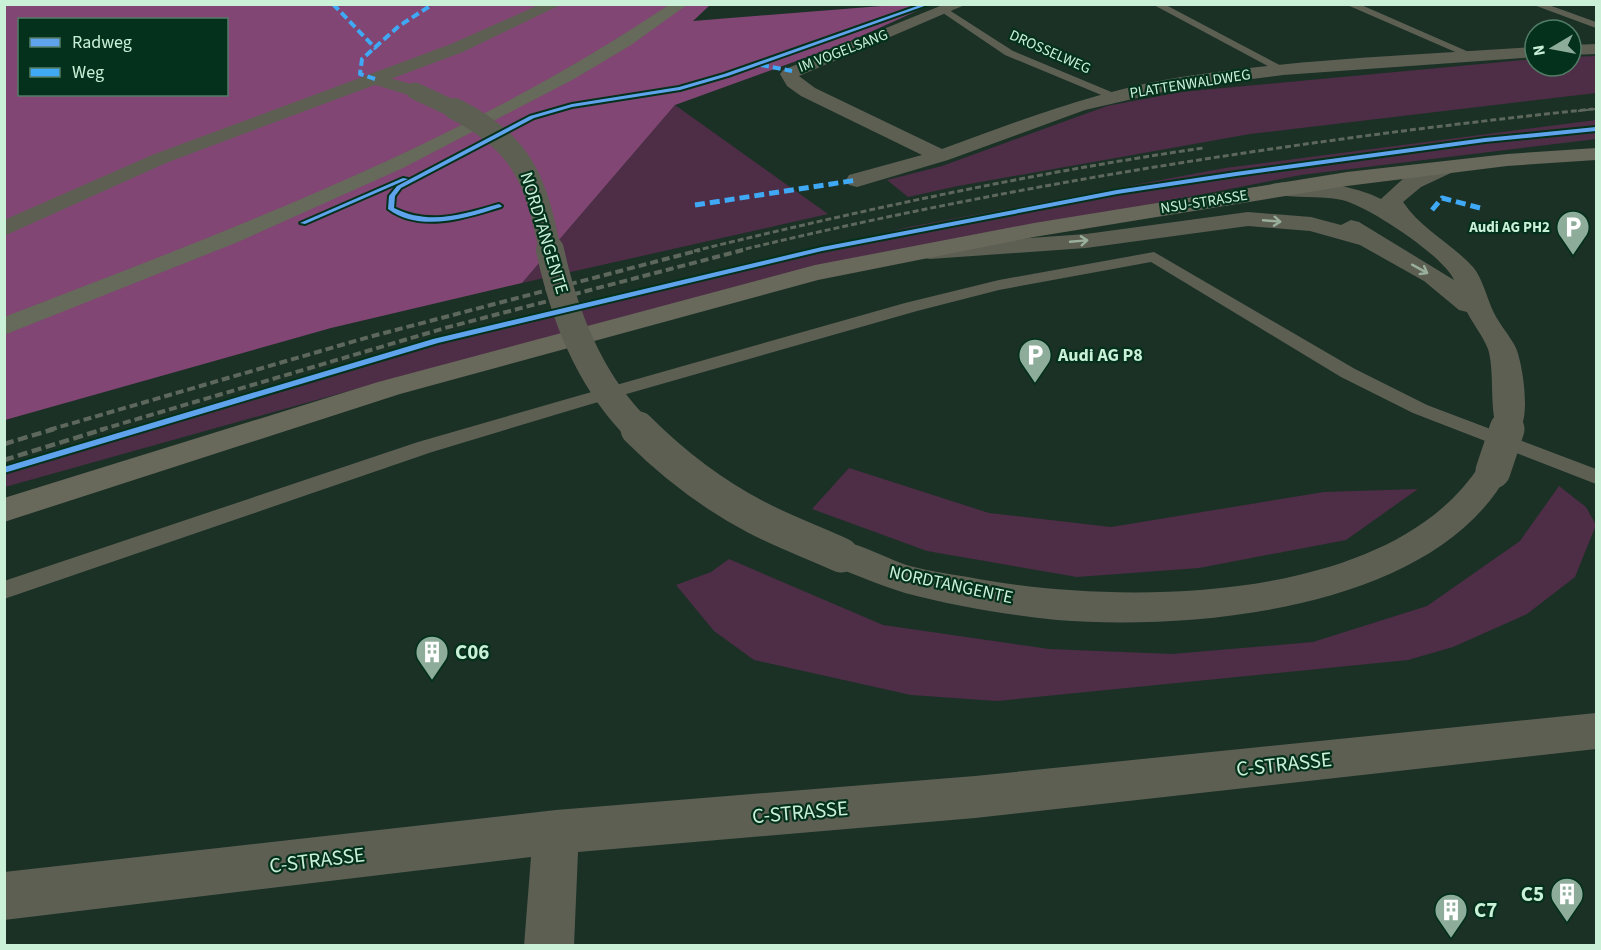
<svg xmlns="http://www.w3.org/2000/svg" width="1601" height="950" font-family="'Source Sans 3',sans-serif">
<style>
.green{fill:#4e2d46}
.forest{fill:#814673;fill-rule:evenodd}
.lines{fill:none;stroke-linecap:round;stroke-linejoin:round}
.service{fill:#5d5f53;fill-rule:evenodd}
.minor{fill:#5d5f53;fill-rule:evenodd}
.tertiary{fill:#5d5f53;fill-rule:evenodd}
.secondary{fill:#68685b;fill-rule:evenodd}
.trunk{fill:#666a5a;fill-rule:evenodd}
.rail-far3{stroke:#5d675c;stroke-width:2;stroke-dasharray:4.5 2;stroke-linecap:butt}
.rail-far2{stroke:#5d675c;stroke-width:3;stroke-dasharray:6 3;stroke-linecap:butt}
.rail-far1{stroke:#5d675c;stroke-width:4;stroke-dasharray:8 4;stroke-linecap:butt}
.rail{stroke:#5d675c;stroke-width:4.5;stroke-dasharray:10 4.5;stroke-linecap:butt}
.minor-bridge-far3{stroke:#5d5f53;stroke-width:17}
.minor-bridge-far2{stroke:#5d5f53;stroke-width:22}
.minor-bridge-far1{stroke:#5d5f53;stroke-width:28}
.minor-bridge{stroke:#5d5f53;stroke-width:35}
.quiet-far1{stroke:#3fa9f5;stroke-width:4;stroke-dasharray:8 4;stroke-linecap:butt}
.quiet{stroke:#3fa9f5;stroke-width:5;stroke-dasharray:10 5;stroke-linecap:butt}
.cycleway-casing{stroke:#04311c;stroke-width:4}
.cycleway{fill:#60a3ed;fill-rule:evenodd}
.oneway{stroke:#99af9c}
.labels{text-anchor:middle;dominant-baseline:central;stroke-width:4.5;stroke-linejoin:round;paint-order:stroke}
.far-street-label{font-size:15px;fill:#caf0d8;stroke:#04311c}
.far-poi-label{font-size:15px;font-weight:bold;fill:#caf0d8;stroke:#04311c;text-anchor:end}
.street-label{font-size:18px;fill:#caf0d8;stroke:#04311c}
.poi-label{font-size:18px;font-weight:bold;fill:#caf0d8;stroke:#04311c;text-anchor:start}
.near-poi-label{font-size:21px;font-weight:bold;fill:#caf0d8;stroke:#04311c;text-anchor:start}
.near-street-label{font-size:21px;fill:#caf0d8;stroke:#04311c}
</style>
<rect width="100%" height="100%" fill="#1b3126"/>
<g class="green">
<polygon points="1596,56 1596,93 1250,134 958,186 908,197 887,180 942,166 1107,106 1181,92 1535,59 1535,66 1571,66 1571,57"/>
<polygon points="675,105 828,214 522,283"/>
<polygon points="1596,120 1596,139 1301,175 1033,227 413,373 5,487 5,468 343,366 909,227 1225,168"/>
<polygon points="849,468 989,513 1111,527 1324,492 1418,489 1346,540 1199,568 1077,577 927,551 812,509"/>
<polygon points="1559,486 1586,507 1596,525 1575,577 1527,614 1453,647 1408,660 997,701 911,695 754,660 714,631 676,585 711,572 729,559 883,625 1049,649 1172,654 1313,642 1427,606 1520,541"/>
</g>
<path class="forest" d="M5,5H710L693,21L894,5H930L846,43L675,105L522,283L331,328L5,420ZM20,20H226V94H20Z"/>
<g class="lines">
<g class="service">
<polygon points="1152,4 1164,4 1289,70 1287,72 1279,72"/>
<polygon points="1345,4 1359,4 1478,56 1477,58 1469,58"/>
<polygon points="1531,4 1546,4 1596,22 1596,28"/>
<polygon points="946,8 1013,51 1121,96 1119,99 1111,99 1005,55 943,13 941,11"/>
<polygon points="1154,252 1355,369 1427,405 1596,469 1596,484 1413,413 1341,377 1151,262 999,290 917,311 588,405 432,452 4,599 4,581 418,442 574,397 905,303 999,280"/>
</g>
<g class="minor">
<path d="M945,4H967L799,76L815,88L942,149C1021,120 1099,90 1181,77C1298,59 1417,55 1535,47V57L1283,75L1180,88L1085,110L948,160L857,187L849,185L846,180L849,175L922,155L801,96L787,86L780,74L783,70Z"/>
<polygon points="1596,44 1596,54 1571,55 1571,45"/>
<polygon points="375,74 422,87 424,91 422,95 415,97 369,83 366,79 369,75"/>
<path d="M1445,161L1453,162L1456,167L1453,172L1421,187L1403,202C1421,229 1451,243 1473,267C1483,279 1487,299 1494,313C1500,325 1510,336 1516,348C1523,365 1530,414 1520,429L1509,432L1498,429C1489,415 1495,370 1488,349C1483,336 1473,324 1467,312L1459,310L1424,281L1360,245L1310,231L1248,226L1086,248L930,259L921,257L918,252L921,247L930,245L1086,234L1248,212L1311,217L1341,225L1351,220L1359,222L1454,280C1444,256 1368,206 1342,200C1319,195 1295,199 1272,194L1269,189L1272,184C1300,177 1355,185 1381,199L1405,177Z"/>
<path d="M1493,460L1505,463L1509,471C1438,609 1195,631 1057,620C1007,615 954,606 905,593C879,585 854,574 828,564L823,555L828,546C832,545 837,542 841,542C858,542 892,561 910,566C929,571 949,574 968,577C1115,606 1392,607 1481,463Z"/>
<polygon points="1596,713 1596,749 975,818 578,852 574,946 524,946 531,857 4,920 4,872 556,810 975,776"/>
</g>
<polygon class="tertiary" points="541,4 562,4 463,52 166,163 4,236 4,220 152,155 451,44"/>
<polygon class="secondary" points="1596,148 1596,160 1507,166 1347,186 1034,237 818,280 400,394 4,522 4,498 378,382 815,265 1034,223 1347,172 1507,154"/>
<path class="trunk" d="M670,4H688L631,45L574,79L403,168L238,242L4,335V317C231,230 468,141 670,4Z"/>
<polyline class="rail-far3" points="1578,111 1596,109"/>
<g class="rail-far2">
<path d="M694,251C862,210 1032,173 1203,148"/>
<path d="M737,251C1019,183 1305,139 1593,109"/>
</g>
<g class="rail-far1">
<polyline points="49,430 369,337 700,250"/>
<polyline points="100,430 445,328 743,250"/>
</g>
<g class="rail">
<polyline points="4,444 54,429"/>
<polyline points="4,460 104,429"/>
</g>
<polyline class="minor-bridge-far3" points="415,91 458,111"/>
<path class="minor-bridge-far2" d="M455,109C523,143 536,181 550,251"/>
<g class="minor-bridge-far1">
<path d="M550,250C564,315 591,383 639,430"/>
<polyline points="1506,430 1509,422"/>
</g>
<g class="minor-bridge">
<path d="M638,429C673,464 712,494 756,517C784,532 813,542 841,555"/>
<polyline points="1493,471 1507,429"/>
</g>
<g class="quiet-far1">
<polyline points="333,4 376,49"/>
<polyline points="761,65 792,71"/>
<polyline points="375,79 360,74 362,59 399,26 433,4"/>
</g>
<g class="quiet">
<polyline points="695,205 857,180"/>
<polyline points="1432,210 1442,198 1480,208"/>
</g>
<g class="cycleway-casing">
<g id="cycleway">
<path d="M923,4H930L728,76L680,90L572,107L534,118L401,188L395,196L394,208C430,226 463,214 499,204L502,206L501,207C466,218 420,233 388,209L389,196L397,186L530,116L572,104L679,87L724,74Z"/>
<polygon points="1596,127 1596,131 1485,142 1236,176 1117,194 822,251 438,343 4,473 4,467 433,339 822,247 1117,190 1236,172 1485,138"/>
<polygon points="403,178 408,179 305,224 300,223"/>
</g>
</g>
<use href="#cycleway" class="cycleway"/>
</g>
<defs><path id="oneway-shaft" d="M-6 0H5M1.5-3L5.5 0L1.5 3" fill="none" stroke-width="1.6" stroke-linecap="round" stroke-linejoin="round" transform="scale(1.5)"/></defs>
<g class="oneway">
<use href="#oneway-shaft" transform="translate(1272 221) rotate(5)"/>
<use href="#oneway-shaft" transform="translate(1079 241) rotate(-5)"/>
<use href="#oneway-shaft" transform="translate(1420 269) rotate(29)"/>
</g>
<defs>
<g id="parking-pin" transform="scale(1.725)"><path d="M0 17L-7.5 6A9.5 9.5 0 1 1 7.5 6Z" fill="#8dad9a" stroke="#04311c"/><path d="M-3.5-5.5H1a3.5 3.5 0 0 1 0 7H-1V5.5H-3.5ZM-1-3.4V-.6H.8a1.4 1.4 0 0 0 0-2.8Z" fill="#fff"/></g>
<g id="building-pin" transform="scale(1.725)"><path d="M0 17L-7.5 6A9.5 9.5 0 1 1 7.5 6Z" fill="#8dad9a" stroke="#04311c"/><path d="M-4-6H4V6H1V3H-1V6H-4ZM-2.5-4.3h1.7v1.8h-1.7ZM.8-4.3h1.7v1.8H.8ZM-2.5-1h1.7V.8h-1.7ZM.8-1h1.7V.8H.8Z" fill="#fff"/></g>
</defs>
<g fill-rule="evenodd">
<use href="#parking-pin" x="1573" y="227"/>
<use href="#parking-pin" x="1035" y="355"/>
<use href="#building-pin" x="432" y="652"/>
<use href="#building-pin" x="1567" y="894"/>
<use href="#building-pin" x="1451" y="910"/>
</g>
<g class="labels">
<g class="far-street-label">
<text transform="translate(843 51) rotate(-21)">IM VOGELSANG</text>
<text transform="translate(1050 52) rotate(24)">DROSSELWEG</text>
<text transform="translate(1190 84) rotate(-9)">PLATTENWALDWEG</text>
<text transform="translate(1204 202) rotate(-9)">NSU-STRASSE</text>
</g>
<g class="far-poi-label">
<text x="1550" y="227">Audi AG PH2</text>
</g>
<g class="street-label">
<text transform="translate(544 233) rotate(73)">NORDTANGENTE</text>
<text transform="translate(951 585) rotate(12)">NORDTANGENTE</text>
</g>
<g class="poi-label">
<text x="1058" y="355">Audi AG P8</text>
</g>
<g class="near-poi-label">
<text x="455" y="652">C06</text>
<text x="1544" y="894" text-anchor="end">C5</text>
<text x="1474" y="910">C7</text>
</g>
<g class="near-street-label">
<text transform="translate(1284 764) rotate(-6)">C-STRASSE</text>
<text transform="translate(800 812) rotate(-5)">C-STRASSE</text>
<text transform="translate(317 860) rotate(-7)">C-STRASSE</text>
</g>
</g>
<rect width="1601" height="950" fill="none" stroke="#caf0d8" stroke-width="12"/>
<rect x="18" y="18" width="210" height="78" fill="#04311c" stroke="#537d67" stroke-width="1.5"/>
<rect x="30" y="38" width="30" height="9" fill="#60a3ed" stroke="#537d67" stroke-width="1.5"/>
<text x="72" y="48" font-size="18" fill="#caf0d8">Radweg</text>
<rect x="30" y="68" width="30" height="9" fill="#3fa9f5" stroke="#537d67" stroke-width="1.5"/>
<text x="72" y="78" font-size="18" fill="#caf0d8">Weg</text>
<g transform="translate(1553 48) rotate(260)"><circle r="28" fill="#04311c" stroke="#537d67" stroke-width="1.5"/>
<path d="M0-4.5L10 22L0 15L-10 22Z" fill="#8dad9a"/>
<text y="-9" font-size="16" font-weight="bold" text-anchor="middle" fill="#caf0d8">N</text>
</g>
</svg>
